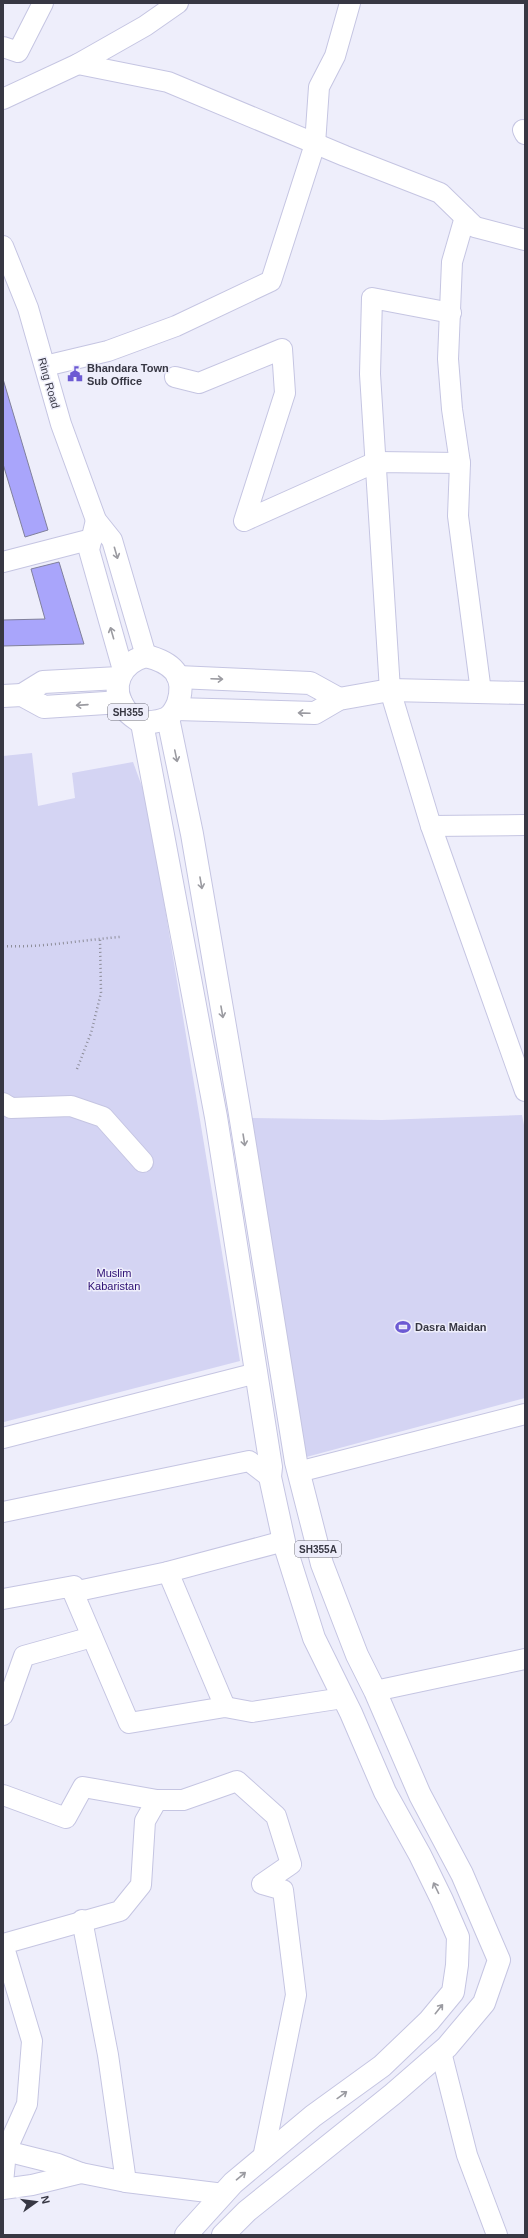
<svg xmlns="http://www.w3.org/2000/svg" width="528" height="2238" font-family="Arial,sans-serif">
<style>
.green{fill:#d4d4f3}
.building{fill:#a9a5fb;stroke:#80809b}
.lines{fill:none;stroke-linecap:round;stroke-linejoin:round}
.minor-casing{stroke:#c5c5e2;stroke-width:22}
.major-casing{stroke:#c5c5e2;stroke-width:24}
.path{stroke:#8d8d99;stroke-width:2.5;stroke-dasharray:1 3;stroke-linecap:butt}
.minor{stroke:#fff;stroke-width:20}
.major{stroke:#fff;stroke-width:22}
.oneway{stroke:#9b9ba1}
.labels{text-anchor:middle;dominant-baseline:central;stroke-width:3;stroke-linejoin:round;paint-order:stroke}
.shield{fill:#eeeefb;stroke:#6e6e7a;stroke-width:1}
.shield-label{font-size:10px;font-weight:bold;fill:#373743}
.poi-label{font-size:11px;font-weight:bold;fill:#373743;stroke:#eeeefb;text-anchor:start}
.street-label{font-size:11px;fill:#373743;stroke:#eeeefb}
.park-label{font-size:11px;fill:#2b0d72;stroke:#eeeefb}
</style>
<rect width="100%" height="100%" fill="#eeeefb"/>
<g class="green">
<polygon points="32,753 38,806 75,798 72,773 133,762 147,800 240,1361 4,1422 3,756"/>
<polygon points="522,1115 525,1130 525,1398 299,1459 252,1118 382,1120"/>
</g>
<g class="building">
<polygon points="3,379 48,530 25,537 3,464"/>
<polygon points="59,562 84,644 3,646 3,620 45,619 31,569"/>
</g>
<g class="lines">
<g class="minor-casing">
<g id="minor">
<polyline points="178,3 145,26 78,64 168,82 345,156 440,193 475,227 525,240"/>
<polyline points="3,47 18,52 43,3"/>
<polyline points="3,99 78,64"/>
<polyline points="523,130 525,134"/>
<polyline points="465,217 452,262 448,359 452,409 460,463 458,516 481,692"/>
<polyline points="3,246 28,308 61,424 96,520 112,540 146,656"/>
<polyline points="451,313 372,298 370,374 390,690 431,826 525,1091"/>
<polyline points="45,366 108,351 176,326 271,281 315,144 319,87 335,56 350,3"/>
<polyline points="175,377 199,383 282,349 285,393 244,521 376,462 460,463"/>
<polyline points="96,520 89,550 123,670"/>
<polyline points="3,562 92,539"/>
<polyline points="431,826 525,825"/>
<polyline points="3,1103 11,1108 71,1106 103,1117 143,1162"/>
<polyline points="3,1438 257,1373"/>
<polyline points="298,1472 525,1414"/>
<polyline points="3,1512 249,1461 270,1477"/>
<polyline points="284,1541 168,1572 73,1592 129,1723 225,1707 252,1712 343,1698"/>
<polyline points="168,1572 225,1707"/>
<polyline points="3,1599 74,1586 73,1592"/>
<polyline points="375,1691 525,1659"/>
<polyline points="3,1715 24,1656 92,1637"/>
<polyline points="3,1795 66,1818 83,1787 157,1800"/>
<polyline points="82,1920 108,2055 126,2182"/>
<polyline points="3,1944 120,1911 141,1885 145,1821 157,1800 183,1800 237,1781 276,1816 291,1864 262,1884 283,1890 296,1995 263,2158"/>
<polyline points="3,1944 32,2041 27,2104 6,2151 3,2183"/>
<polyline points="441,2052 467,2155 497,2235"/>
<polyline points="3,2146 6,2151 58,2164 81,2173 32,2185 3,2189"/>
<polyline points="81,2173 126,2182 224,2194"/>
</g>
</g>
<g class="major-casing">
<g id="major">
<path d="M146,656C171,662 187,675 178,703C176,708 172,715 167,718C160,722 150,722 142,723C137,719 129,715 125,709C109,686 121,663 146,656Z"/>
<polyline points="178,677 310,683 339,699"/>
<polyline points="22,695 43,682 119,678"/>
<polyline points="3,696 22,695 44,707 121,702"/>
<polyline points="176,709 315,713 339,699 390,690 525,693"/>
<polyline points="168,718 192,834 239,1108 296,1462 322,1564 357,1655 375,1691 420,1795 462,1874 499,1960 484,2003 447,2047 393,2094 247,2211 223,2235"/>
<polyline points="142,723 216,1117 271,1467 270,1477 285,1546 314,1638 351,1713 385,1792 420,1855 442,1900 458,1937 457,1965 453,1992 429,2021 382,2066 313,2116 233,2183 186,2235"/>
</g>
</g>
<g class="path">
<path d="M3,946C42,948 81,940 120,937"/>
<polyline points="77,1069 91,1033 101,993 100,939"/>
</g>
<use href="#minor" class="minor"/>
<use href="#major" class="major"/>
</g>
<defs><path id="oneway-shaft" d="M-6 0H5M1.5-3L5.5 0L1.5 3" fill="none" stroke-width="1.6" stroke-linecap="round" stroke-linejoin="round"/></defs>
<g class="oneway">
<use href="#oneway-shaft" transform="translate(116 553) rotate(74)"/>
<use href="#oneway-shaft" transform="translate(112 633) rotate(-106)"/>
<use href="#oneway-shaft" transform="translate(217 679) rotate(2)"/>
<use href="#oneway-shaft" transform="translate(82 705) rotate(176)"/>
<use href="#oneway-shaft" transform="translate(304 713) rotate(-178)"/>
<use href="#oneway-shaft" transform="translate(176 756) rotate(78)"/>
<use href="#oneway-shaft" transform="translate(201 883) rotate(80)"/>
<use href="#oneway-shaft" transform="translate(222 1012) rotate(80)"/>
<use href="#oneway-shaft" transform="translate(244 1140) rotate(81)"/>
<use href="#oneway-shaft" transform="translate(436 1888) rotate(-116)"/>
<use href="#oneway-shaft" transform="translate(439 2009) rotate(-51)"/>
<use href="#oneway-shaft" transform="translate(342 2095) rotate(-36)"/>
<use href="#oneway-shaft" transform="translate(241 2176) rotate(-40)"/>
</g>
<defs>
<g id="civic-bare" transform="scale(1.2)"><path d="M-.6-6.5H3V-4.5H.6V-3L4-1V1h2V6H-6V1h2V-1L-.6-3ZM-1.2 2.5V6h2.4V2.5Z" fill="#6c5ad3" stroke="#eeeefb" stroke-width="2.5" paint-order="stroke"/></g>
<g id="stadium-bare" transform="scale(1.2)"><path d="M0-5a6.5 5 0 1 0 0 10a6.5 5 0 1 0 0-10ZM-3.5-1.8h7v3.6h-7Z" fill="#6c5ad3" stroke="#eeeefb" stroke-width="2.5" paint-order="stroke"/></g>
</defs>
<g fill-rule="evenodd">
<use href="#civic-bare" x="75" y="374"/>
<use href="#stadium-bare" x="403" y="1327"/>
</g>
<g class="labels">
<g class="shield">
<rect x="108" y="704" width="40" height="16" rx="3"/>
<rect x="295" y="1541" width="46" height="16" rx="3"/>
</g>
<g class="shield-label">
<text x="128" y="712">SH355</text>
<text x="318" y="1549">SH355A</text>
</g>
<g class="poi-label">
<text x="87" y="368">Bhandara Town<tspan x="87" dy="13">Sub Office</tspan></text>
<text x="415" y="1327">Dasra Maidan</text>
</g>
<g class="street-label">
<text transform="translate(49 383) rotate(74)">Ring Road</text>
</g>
<g class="park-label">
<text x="114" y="1273">Muslim<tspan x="114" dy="13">Kabaristan</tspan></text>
</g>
</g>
<rect width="528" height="2238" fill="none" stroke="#373743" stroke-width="8"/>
<g transform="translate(36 2202) rotate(76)" stroke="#eeeefb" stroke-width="3" paint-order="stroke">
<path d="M0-3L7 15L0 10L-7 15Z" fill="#373743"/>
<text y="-6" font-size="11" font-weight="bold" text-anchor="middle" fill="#373743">N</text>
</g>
</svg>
